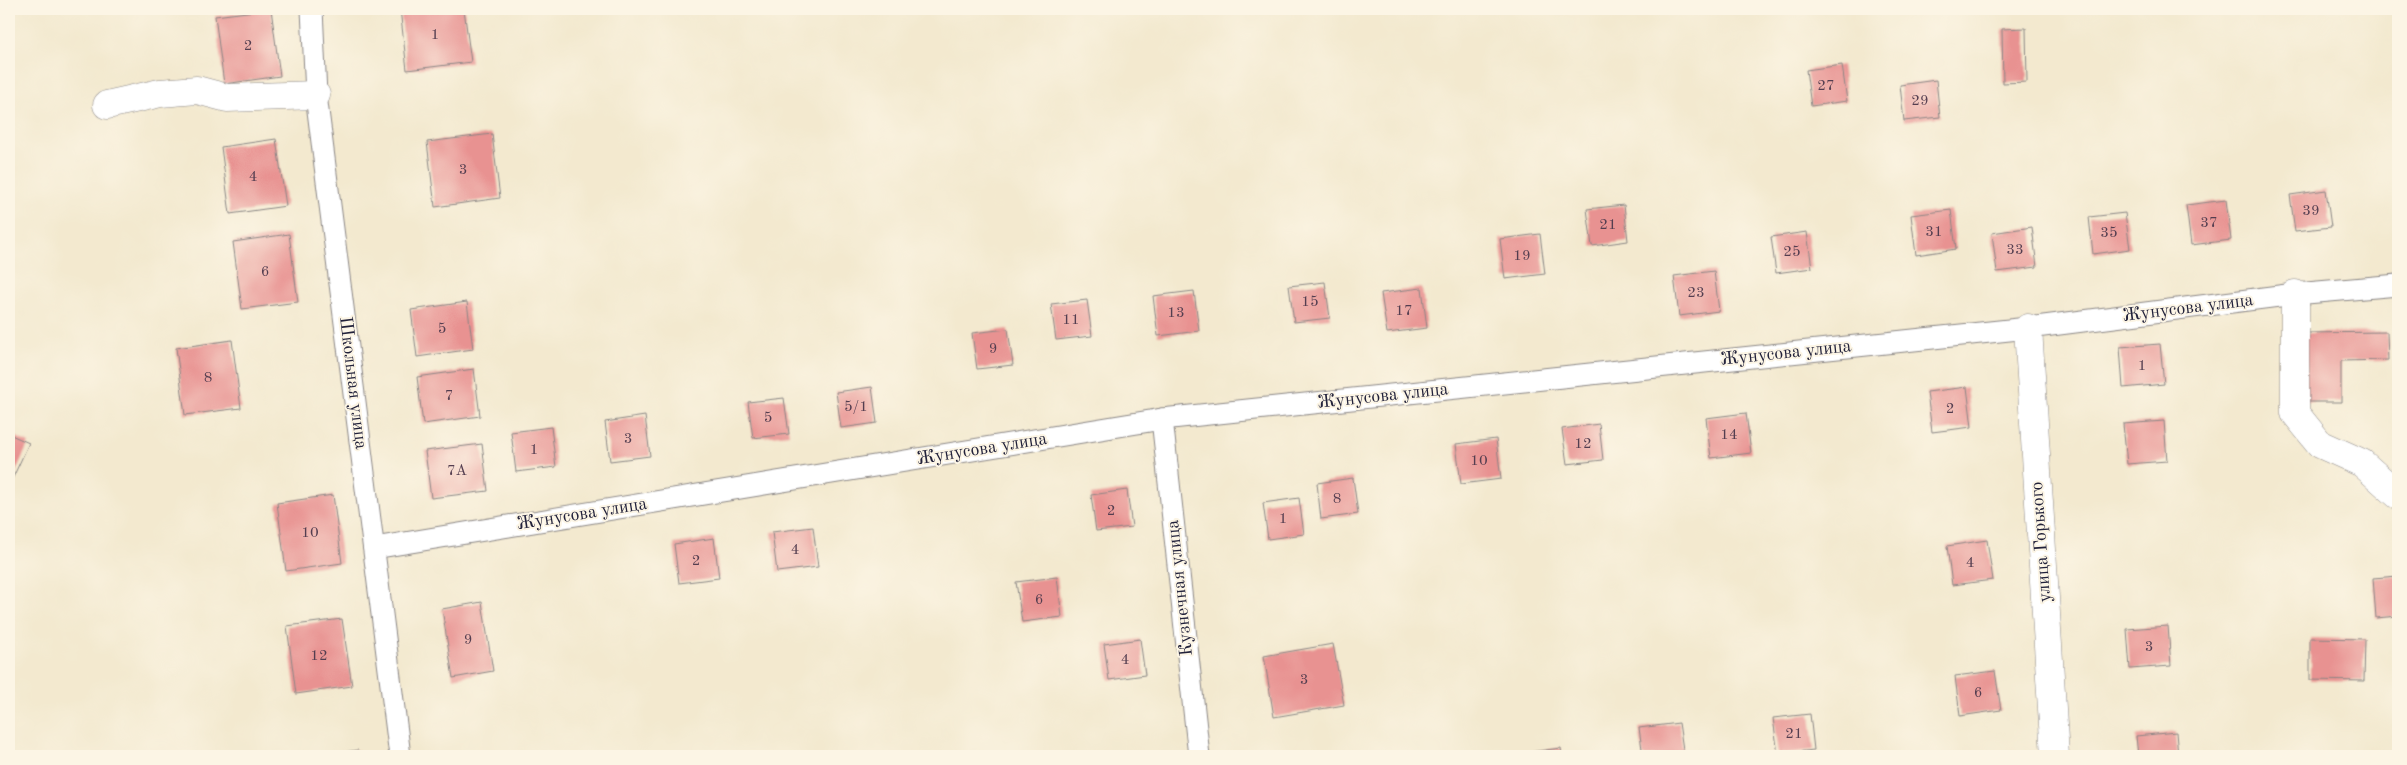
<svg xmlns="http://www.w3.org/2000/svg" width="2407" height="765" font-family="'Old Standard TT',serif">
<style>
.building{fill:#e89291}
.lines{fill:none;stroke-linecap:round;stroke-linejoin:round}
.lane-casing{stroke:#8a8685;stroke-width:23}
.street-casing{stroke:#8a8685;stroke-width:29}
.lane{stroke:#fff;stroke-width:21}
.street{stroke:#fff;stroke-width:28}
.labels{text-anchor:middle;dominant-baseline:central;stroke-width:4;stroke-linejoin:round;paint-order:stroke}
.number-label{font-size:15px;fill:#543e50}
.street-label{font-size:18px;fill:#22223b;stroke:#fcf5e5}
</style>
<rect width="100%" height="100%" fill="#fcf5e5"/>
<filter id="ink" filterUnits="userSpaceOnUse"><feTurbulence type="fractalNoise" baseFrequency=".02" numOctaves="2"/><feDisplacementMap in="SourceGraphic" scale="10" xChannelSelector="R" yChannelSelector="G"/><feConvolveMatrix kernelMatrix="1 2 1 2 8 2 1 2 1" color-interpolation-filters="sRGB"/></filter>
<filter id="wash" filterUnits="userSpaceOnUse"><feTurbulence type="fractalNoise" baseFrequency=".0096" numOctaves="4" result="noise"/><feDisplacementMap in="SourceGraphic" scale="20" xChannelSelector="R" yChannelSelector="G"/><feGaussianBlur stdDeviation="1.12" result="paint"/><feColorMatrix in="noise" values="0 0 0 0 0 0 0 0 0 0 0 0 0 0 0 0 0 1.4 0 .05"/><feComposite in="paint" operator="in"/></filter>
<g filter="url(#wash)">
<rect width="100%" height="100%" fill="#f3e9cf"/>
<g id="blocks">
<g class="building">
<polygon points="271,9 280,76 224,84 215,16"/>
<polygon points="400,9 464,9 471,62 407,70"/>
<polygon points="2026,28 2027,82 2003,83 2002,29"/>
<polygon points="1842,65 1847,101 1811,106 1806,70"/>
<polygon points="1936,80 1940,117 1904,121 1900,85"/>
<polygon points="492,134 500,198 435,207 427,142"/>
<polygon points="276,139 286,206 230,214 221,147"/>
<polygon points="2326,190 2331,227 2295,231 2290,195"/>
<polygon points="2226,200 2231,240 2191,245 2186,205"/>
<polygon points="1624,205 1628,241 1592,246 1587,209"/>
<polygon points="1951,210 1956,249 1916,255 1911,215"/>
<polygon points="2125,213 2130,249 2093,254 2089,217"/>
<polygon points="2032,227 2037,267 1997,272 1992,233"/>
<polygon points="1807,232 1812,268 1776,273 1771,237"/>
<polygon points="289,234 298,302 242,309 233,242"/>
<polygon points="1540,234 1545,274 1505,279 1500,239"/>
<polygon points="1714,271 1719,311 1679,316 1674,276"/>
<polygon points="1325,282 1330,318 1294,322 1289,286"/>
<polygon points="1422,288 1427,328 1387,333 1381,293"/>
<polygon points="1194,291 1199,331 1158,336 1153,296"/>
<polygon points="1087,300 1092,336 1056,340 1051,304"/>
<polygon points="467,302 473,349 417,357 411,310"/>
<polygon points="1008,329 1013,365 977,369 972,333"/>
<polygon points="2387,332 2388,360 2341,361 2341,402 2306,402 2305,333"/>
<polygon points="232,340 241,408 185,415 176,348"/>
<polygon points="2160,344 2164,384 2123,388 2120,347"/>
<polygon points="474,369 480,416 423,424 417,377"/>
<polygon points="872,387 877,423 841,428 836,392"/>
<polygon points="1967,387 1972,427 1932,432 1927,392"/>
<polygon points="784,398 789,434 753,438 748,402"/>
<polygon points="1746,413 1751,453 1711,458 1706,418"/>
<polygon points="645,416 650,456 610,461 605,422"/>
<polygon points="2164,421 2167,461 2127,464 2123,424"/>
<polygon points="1599,424 1603,460 1567,464 1562,429"/>
<polygon points="551,427 556,467 516,472 511,432"/>
<polygon points="9,434 29,443 9,486"/>
<polygon points="1496,439 1501,479 1461,484 1456,444"/>
<polygon points="482,444 488,491 431,498 425,451"/>
<polygon points="1353,478 1358,514 1321,519 1317,483"/>
<polygon points="1127,490 1132,527 1096,531 1091,495"/>
<polygon points="333,495 342,563 286,571 277,503"/>
<polygon points="1299,498 1304,534 1268,539 1263,503"/>
<polygon points="813,527 818,567 777,572 772,532"/>
<polygon points="714,538 719,578 679,583 674,544"/>
<polygon points="1987,540 1993,580 1952,585 1947,546"/>
<polygon points="2398,576 2398,616 2376,618 2373,578"/>
<polygon points="1057,577 1062,617 1022,622 1016,582"/>
<polygon points="482,602 493,671 453,678 442,609"/>
<polygon points="342,619 352,686 296,694 287,626"/>
<polygon points="2168,626 2171,666 2130,669 2127,629"/>
<polygon points="2310,638 2365,639 2364,681 2310,680"/>
<polygon points="1140,639 1145,675 1109,680 1104,644"/>
<polygon points="1333,644 1344,705 1274,717 1264,656"/>
<polygon points="1995,671 2001,710 1960,716 1955,676"/>
<polygon points="1810,714 1814,750 1778,754 1773,718"/>
<polygon points="1679,723 1684,756 1643,756 1639,728"/>
<polygon points="2176,732 2178,756 2138,756 2136,736"/>
<polygon points="1561,748 1562,756 1521,756 1521,753"/>
<polygon points="358,750 359,756 321,756 321,755"/>
</g>
</g>
</g>
<g filter="url(#ink)">
<use href="#blocks" fill-opacity="0" stroke="#8a8685" stroke-width="1"/>
<g class="lines">
<g class="lane-casing">
<g id="lane">
<polyline points="312,9 316,95 400,756"/>
<polyline points="1162,419 1199,756"/>
<polyline points="374,548 1162,419 2028,328 2295,294 2398,285"/>
</g>
</g>
<g class="street-casing">
<g id="street">
<polyline points="107,105 160,93 197,90 227,98 316,95"/>
<polyline points="2295,294 2295,413 2320,444 2362,463 2398,495"/>
<polyline points="2028,328 2055,756"/>
</g>
</g>
<use href="#lane" class="lane"/>
<use href="#street" class="street"/>
</g>
</g>
<g class="labels">
<g class="number-label">
<text x="435" y="35">1</text>
<text x="248" y="46">2</text>
<text x="1826" y="86">27</text>
<text x="1920" y="101">29</text>
<text x="463" y="170">3</text>
<text x="253" y="177">4</text>
<text x="2311" y="211">39</text>
<text x="2209" y="223">37</text>
<text x="1608" y="225">21</text>
<text x="1934" y="232">31</text>
<text x="2109" y="233">35</text>
<text x="2015" y="250">33</text>
<text x="1792" y="252">25</text>
<text x="1522" y="256">19</text>
<text x="265" y="272">6</text>
<text x="1696" y="293">23</text>
<text x="1310" y="302">15</text>
<text x="1404" y="311">17</text>
<text x="1176" y="313">13</text>
<text x="1071" y="320">11</text>
<text x="442" y="329">5</text>
<text x="993" y="349">9</text>
<text x="2142" y="366">1</text>
<text x="208" y="378">8</text>
<text x="449" y="396">7</text>
<text x="856" y="407">5/1</text>
<text x="1950" y="409">2</text>
<text x="768" y="418">5</text>
<text x="1729" y="435">14</text>
<text x="628" y="439">3</text>
<text x="1583" y="444">12</text>
<text x="534" y="450">1</text>
<text x="1479" y="461">10</text>
<text x="457" y="471">7А</text>
<text x="1337" y="499">8</text>
<text x="1111" y="511">2</text>
<text x="1283" y="519">1</text>
<text x="310" y="533">10</text>
<text x="795" y="550">4</text>
<text x="696" y="561">2</text>
<text x="1970" y="563">4</text>
<text x="1039" y="600">6</text>
<text x="468" y="640">9</text>
<text x="2149" y="647">3</text>
<text x="319" y="656">12</text>
<text x="1125" y="660">4</text>
<text x="1304" y="680">3</text>
<text x="1978" y="693">6</text>
<text x="1794" y="734">21</text>
</g>
<g class="street-label">
<text transform="translate(2188 308) rotate(-7)">Жунусова улица</text>
<text transform="translate(1786 353) rotate(-6)">Жунусова улица</text>
<text transform="translate(353 383) rotate(83)">Школьная улица</text>
<text transform="translate(1383 396) rotate(-6)">Жунусова улица</text>
<text transform="translate(982 449) rotate(-9)">Жунусова улица</text>
<text transform="translate(582 514) rotate(-9)">Жунусова улица</text>
<text transform="translate(2041 542) rotate(-94)">улица Горького</text>
<text transform="translate(1180 588) rotate(-96)">Кузнечная улица</text>
</g>
</g>
<rect width="2407" height="765" fill="none" stroke="#fcf5e5" stroke-width="30"/>
</svg>
